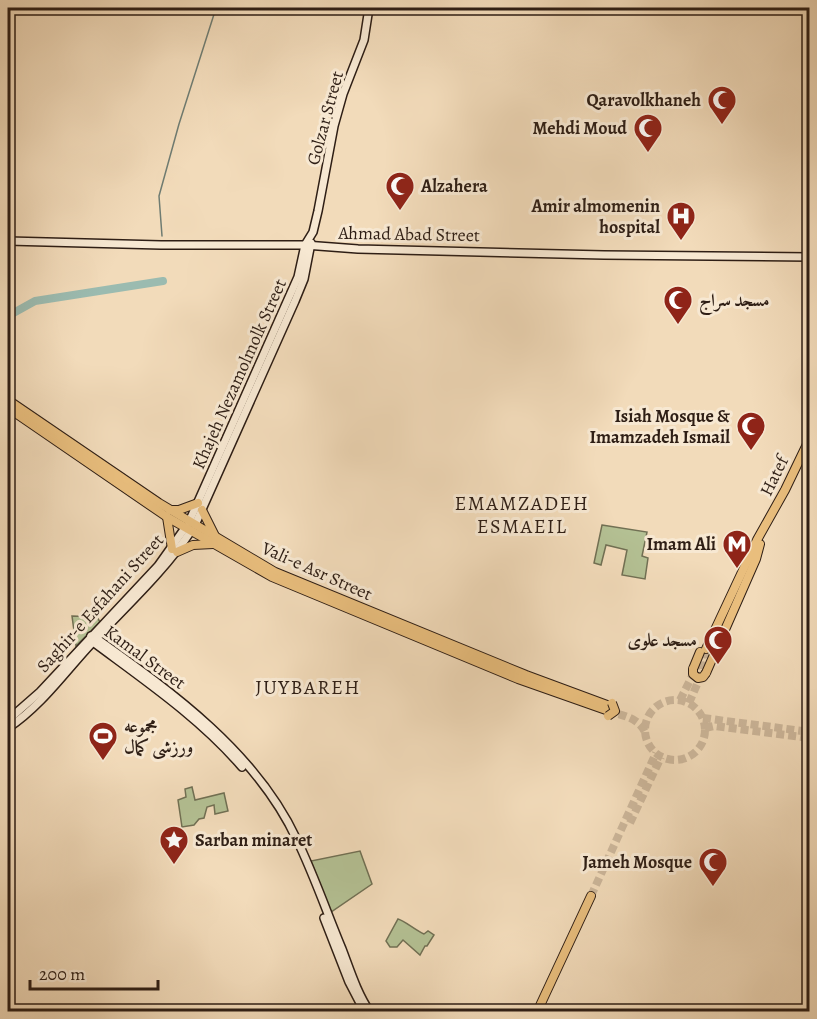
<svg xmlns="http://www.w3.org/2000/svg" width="817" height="1019" font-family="Alegreya,Amiri,serif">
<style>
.green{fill:#b4c194;stroke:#717054;stroke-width:1.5}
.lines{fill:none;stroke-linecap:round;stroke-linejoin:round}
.stream{stroke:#6f7c72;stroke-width:1.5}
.river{stroke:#9bbbb0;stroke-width:8}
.primary-tunnel{stroke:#cbb599;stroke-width:8;stroke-dasharray:8 4;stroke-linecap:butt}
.secondary-casing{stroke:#2e1e15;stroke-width:10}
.primary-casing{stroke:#2e1e15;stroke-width:10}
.secondary{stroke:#f7e8d2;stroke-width:7}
.primary{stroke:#e9be7d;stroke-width:8}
.primary-bridge-casing{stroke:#2e1e15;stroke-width:10;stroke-linecap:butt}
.primary-bridge{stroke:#e9be7d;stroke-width:8}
.labels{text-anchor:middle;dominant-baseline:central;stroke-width:6;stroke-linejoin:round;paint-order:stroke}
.poi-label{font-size:18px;font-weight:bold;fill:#2e1e15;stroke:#f7e8d2;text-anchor:end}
.street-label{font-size:18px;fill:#2e1e15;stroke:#f7e8d2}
.neighbourhood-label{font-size:20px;letter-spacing:1.5px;fill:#2e1e15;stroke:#f7e8d2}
</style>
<rect width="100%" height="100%" fill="#f2dbba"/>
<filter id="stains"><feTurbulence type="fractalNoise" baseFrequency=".00333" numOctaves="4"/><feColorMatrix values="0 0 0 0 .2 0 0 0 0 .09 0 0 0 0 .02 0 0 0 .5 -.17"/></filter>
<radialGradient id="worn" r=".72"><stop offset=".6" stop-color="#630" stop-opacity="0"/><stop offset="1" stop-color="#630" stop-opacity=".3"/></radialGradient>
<g class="green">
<polygon points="602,525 647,532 642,556 648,558 645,579 622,575 627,550 606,545 601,565 594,563"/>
<polygon points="72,616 97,617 100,622 76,646"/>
<polygon points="192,787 195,800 224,793 228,811 215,814 214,805 207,807 204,818 199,819 194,825 182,827 178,800 186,797 185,789"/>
<polygon points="360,851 372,884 331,912 311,861"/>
<path d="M398,919C405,921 415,930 424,934L428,931L434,935L427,946H425L420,955L403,940L397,947H390L386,941Z"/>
</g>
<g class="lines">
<polyline class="stream" points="162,236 159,196 179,124 216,8"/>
<polyline class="river" points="8,316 35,301 163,281"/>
<g class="primary-tunnel">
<circle cx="675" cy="730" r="30"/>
<polyline points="680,700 706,649"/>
<polyline points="689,703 711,652"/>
<path d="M607,711C621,715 638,717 645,732"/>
<polyline points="703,718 810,732"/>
<polyline points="705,728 714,726 810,738"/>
<polyline points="630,823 661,757"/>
<polyline points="591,896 656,753"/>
</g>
<g class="secondary-casing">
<g id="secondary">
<polyline points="8,241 161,245 305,245 358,249 604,255 810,257"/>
<polyline points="189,522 298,277 305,245 313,232 318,211 334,126 343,94 364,40 369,8"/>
<polyline points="195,525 295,301 304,279 311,243"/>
<path d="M91,636L96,638C173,693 256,752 297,840C314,875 327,913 342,949C350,970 357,993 370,1012"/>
<path d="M91,636L93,642C144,680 200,718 242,767"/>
<polyline points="8,720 40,692 158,566 185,528"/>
<path d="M8,728C41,706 64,673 91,644C125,607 163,573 191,531"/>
<polyline points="324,918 349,982 362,1007"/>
</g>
</g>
<g class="primary-casing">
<g id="primary">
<polyline points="8,400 159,503 275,572 526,675 607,705"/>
<polyline points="8,408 167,517 272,577 518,679 606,710"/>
<polyline points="170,510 179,510 198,503"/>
<polyline points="202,510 215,536"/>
<polyline points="167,517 172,549"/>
<polyline points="177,552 193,545 213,544"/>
<polyline points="706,649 757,540 785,490 810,438"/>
<polyline points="693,669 700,652"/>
<polyline points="706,673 756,559 760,544"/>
<polyline points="537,1012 591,896"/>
</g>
</g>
<use href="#secondary" class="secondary"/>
<use href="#primary" class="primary"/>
<g class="primary-bridge-casing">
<g id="primary-bridge">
<polyline points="693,669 693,674 698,678 703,677 706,673"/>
<polyline points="608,716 615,711 612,703"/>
</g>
</g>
<use href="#primary-bridge" class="primary-bridge"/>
</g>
<defs>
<g id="mosque-pin" transform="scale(1.5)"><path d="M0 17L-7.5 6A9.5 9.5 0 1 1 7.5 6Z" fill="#8f2418" stroke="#f7e8d2"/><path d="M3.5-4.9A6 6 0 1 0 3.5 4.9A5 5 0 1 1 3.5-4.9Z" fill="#fff"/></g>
<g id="hospital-pin" transform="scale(1.5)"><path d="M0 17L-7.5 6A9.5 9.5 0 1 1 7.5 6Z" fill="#8f2418" stroke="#f7e8d2"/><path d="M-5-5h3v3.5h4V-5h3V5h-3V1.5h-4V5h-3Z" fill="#fff"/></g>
<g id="metro-pin" transform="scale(1.5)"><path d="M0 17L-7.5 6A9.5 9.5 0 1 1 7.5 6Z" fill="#8f2418" stroke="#f7e8d2"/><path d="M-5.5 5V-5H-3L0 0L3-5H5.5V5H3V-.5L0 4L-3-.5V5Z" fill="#fff"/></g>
<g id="stadium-pin" transform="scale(1.5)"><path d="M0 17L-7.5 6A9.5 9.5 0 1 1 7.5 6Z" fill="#8f2418" stroke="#f7e8d2"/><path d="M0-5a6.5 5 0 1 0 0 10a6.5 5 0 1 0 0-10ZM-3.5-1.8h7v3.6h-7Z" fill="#fff"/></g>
<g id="sight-pin" transform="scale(1.5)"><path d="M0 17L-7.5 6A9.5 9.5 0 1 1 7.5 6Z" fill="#8f2418" stroke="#f7e8d2"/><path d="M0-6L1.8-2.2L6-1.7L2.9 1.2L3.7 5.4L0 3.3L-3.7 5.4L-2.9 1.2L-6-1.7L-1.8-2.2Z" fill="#fff"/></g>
</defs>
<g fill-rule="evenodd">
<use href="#mosque-pin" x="722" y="100"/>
<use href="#mosque-pin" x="648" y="128"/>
<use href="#mosque-pin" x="400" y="186"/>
<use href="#hospital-pin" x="681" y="216"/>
<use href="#mosque-pin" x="678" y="300"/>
<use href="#mosque-pin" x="751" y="426"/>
<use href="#metro-pin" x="737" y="544"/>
<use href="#mosque-pin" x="718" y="640"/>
<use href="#stadium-pin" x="103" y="736"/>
<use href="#sight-pin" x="174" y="840"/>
<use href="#mosque-pin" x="713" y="862"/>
</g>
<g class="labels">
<g class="poi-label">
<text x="701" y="100">Qaravolkhaneh</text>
<text x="627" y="128">Mehdi Moud</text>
<text x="421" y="186" text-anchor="start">Alzahera</text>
<text x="660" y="206">Amir almomenin<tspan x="660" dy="21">hospital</tspan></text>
<text x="699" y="300" text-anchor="start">مسجد سراج</text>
<text x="730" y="416">Isiah Mosque &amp;<tspan x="730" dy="21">Imamzadeh Ismail</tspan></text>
<text x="716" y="544">Imam Ali</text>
<text x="697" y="640">مسجد علوی</text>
<text x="124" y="726" text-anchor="start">مجموعه<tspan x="124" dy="21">ورزشی کمال</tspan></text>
<text x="195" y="840" text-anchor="start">Sarban minaret</text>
<text x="692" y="862">Jameh Mosque</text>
</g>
<g class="street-label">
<text transform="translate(325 118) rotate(-75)">Golzar Street</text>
<text transform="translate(409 234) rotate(1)">Ahmad Abad Street</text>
<text transform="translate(239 374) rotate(-66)">Khajeh Nezamolmolk Street</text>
<text transform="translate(774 476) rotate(-64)">Hatef</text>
<text transform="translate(317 571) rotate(24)">Vali-e Asr Street</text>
<text transform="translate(100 603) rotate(-48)">Saghir-e Esfahani Street</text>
<text transform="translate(145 657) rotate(36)">Kamal Street</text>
</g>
<g class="neighbourhood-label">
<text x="522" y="503">EMAMZADEH<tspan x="522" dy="23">ESMAEIL</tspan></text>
<text x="308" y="687">JUYBAREH</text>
</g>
</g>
<rect width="817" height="1019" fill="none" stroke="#f2dbba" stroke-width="30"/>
<rect x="9" y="9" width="799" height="1001" fill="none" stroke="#2e1e15" stroke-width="3"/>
<rect x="15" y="15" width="787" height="989" fill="none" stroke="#2e1e15" stroke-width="1.5"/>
<path d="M30 980v9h128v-9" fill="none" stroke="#2e1e15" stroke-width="3"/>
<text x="39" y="980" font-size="18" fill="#2e1e15" stroke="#f7e8d2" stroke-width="4.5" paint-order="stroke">200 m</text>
<rect width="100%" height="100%" filter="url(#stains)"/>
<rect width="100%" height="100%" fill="url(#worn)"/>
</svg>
